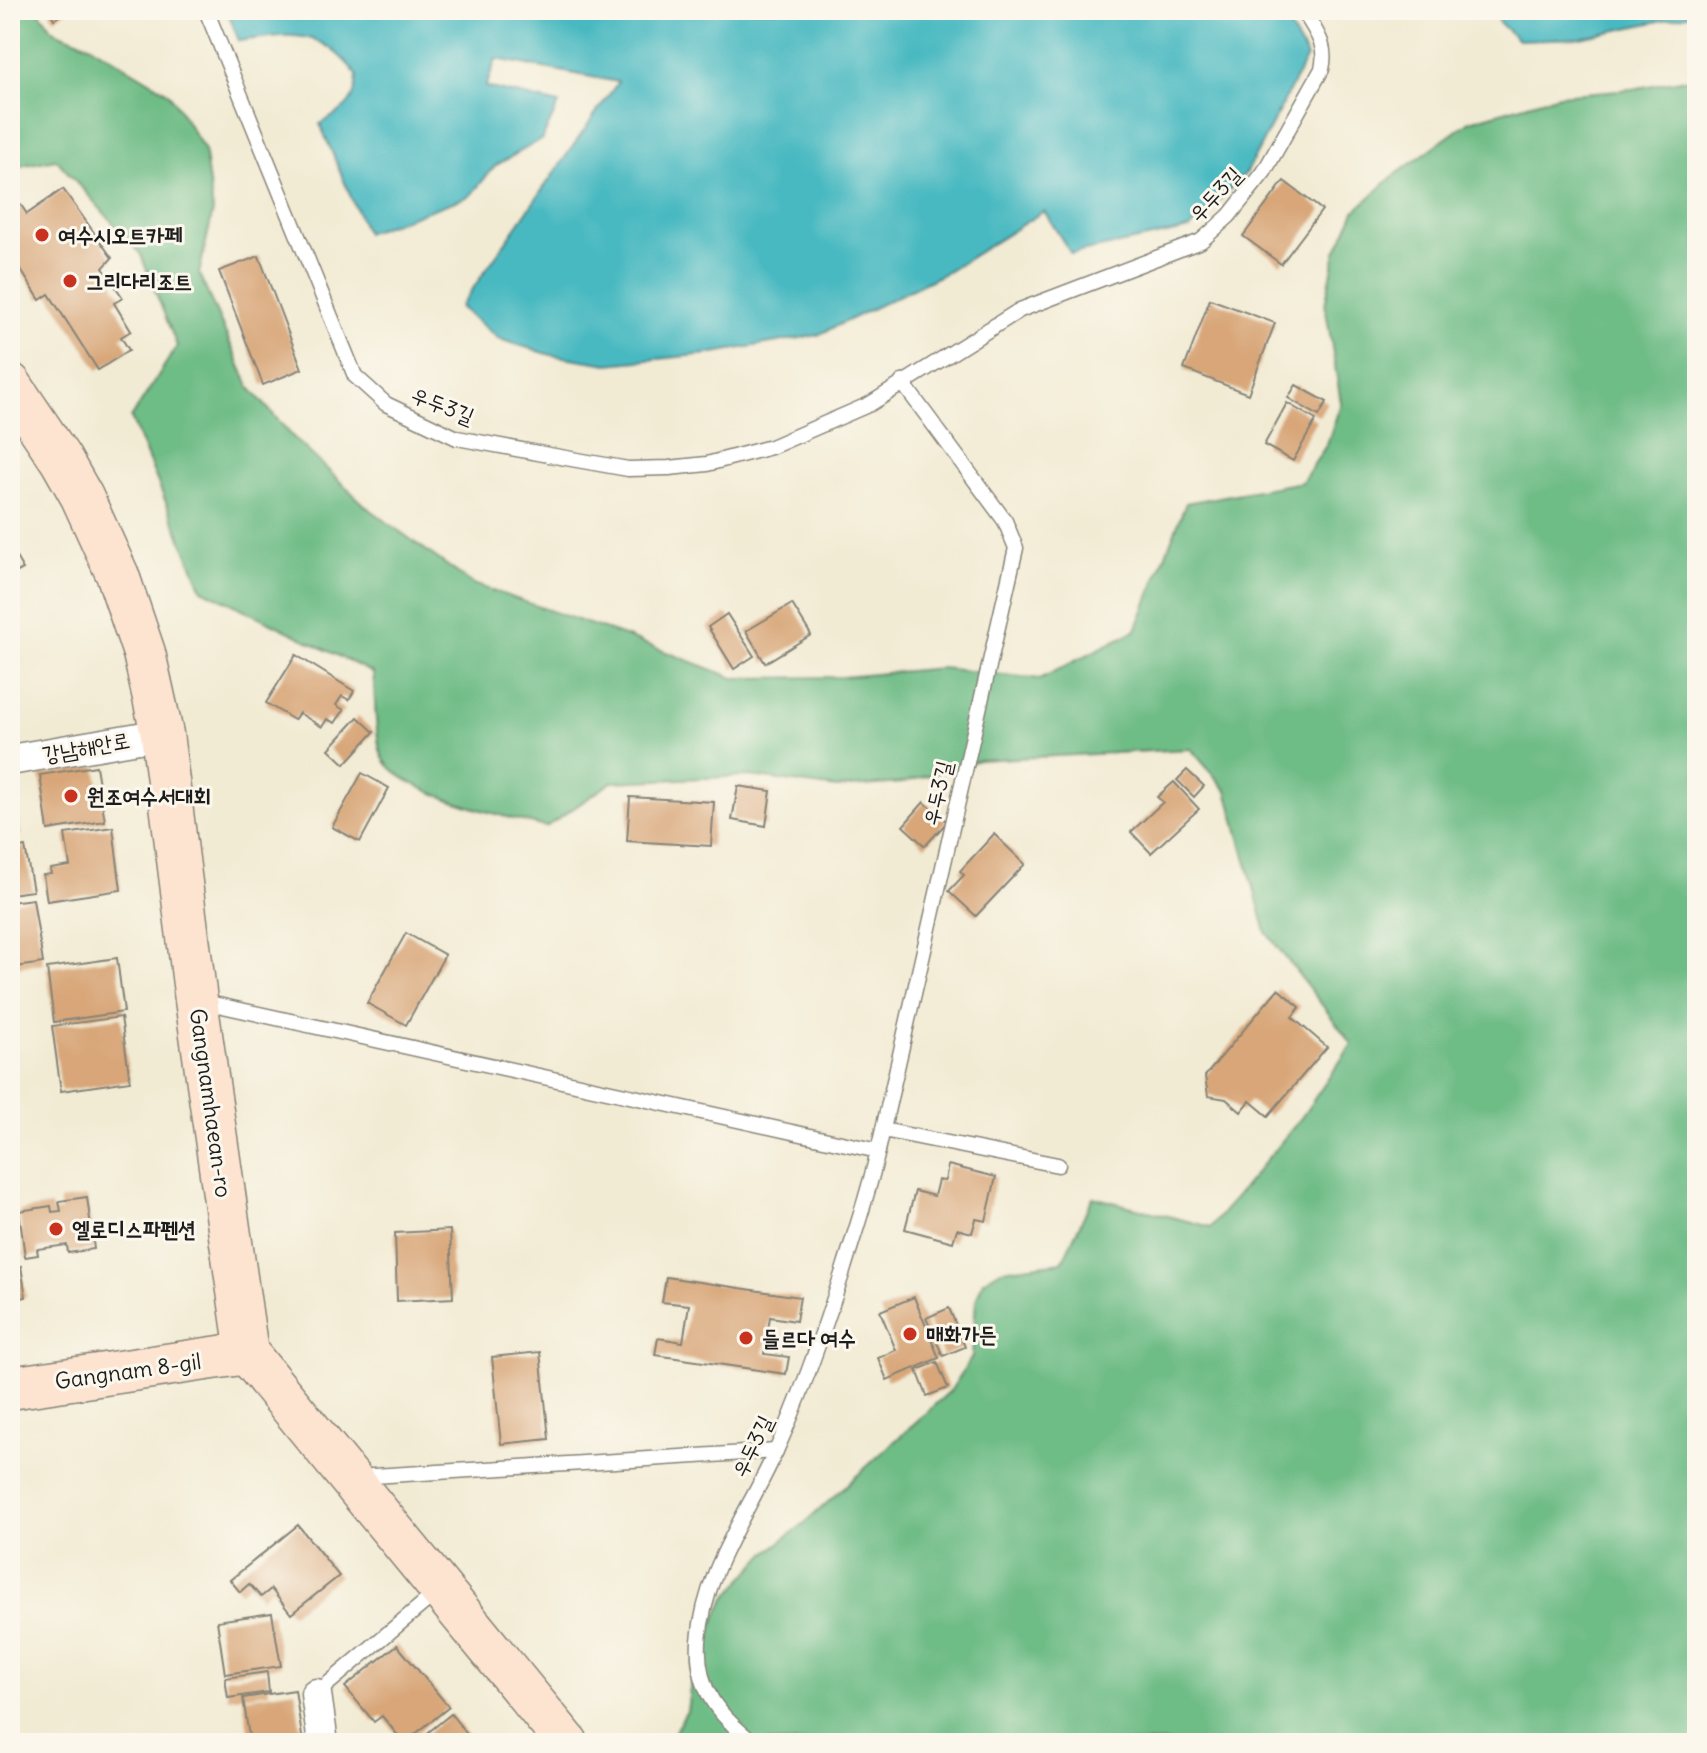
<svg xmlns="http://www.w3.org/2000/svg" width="1707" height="1753" font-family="Delius,'Poor Story',sans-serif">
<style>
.forest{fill:#6ebc86;stroke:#456c51;stroke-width:2}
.water{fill:#4ab9c1;stroke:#336a6e;stroke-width:2}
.building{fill:#d8a678}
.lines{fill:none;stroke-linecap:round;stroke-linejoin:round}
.lane-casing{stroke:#878478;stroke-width:17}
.street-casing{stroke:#878478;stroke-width:33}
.secondary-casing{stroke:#878478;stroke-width:45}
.lane{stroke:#fff;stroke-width:14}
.street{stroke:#fff;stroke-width:30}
.secondary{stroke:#fde4d1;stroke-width:42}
.poi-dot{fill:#c8321e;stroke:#fbf7ec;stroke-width:3}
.labels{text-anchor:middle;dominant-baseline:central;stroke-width:6;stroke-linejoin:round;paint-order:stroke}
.street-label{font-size:22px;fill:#1c1c1c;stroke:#fbf7ec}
.poi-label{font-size:22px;font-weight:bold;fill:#1c1c1c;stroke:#fbf7ec;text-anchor:start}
</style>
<rect width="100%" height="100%" fill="#fbf7ec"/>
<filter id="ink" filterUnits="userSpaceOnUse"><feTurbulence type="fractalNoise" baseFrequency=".0125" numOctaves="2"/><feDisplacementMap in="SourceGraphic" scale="16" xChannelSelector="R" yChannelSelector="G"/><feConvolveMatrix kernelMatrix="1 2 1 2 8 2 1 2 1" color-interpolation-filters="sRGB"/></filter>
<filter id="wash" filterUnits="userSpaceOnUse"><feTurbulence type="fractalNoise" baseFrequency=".006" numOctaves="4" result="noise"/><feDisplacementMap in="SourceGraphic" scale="32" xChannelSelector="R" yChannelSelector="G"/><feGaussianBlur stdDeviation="1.8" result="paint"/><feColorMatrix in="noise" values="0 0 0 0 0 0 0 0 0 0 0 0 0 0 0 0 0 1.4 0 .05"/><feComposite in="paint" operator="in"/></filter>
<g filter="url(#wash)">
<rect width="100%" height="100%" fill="#f2ebd4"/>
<path class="forest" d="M10,10H38L54,31L88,44L168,92L204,149L213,211L199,274L250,388L292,436L370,510L473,584L627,637L734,678L842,677L941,668L1040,679L1136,630L1186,503L1302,482L1327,444L1341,403L1325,304L1336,252L1355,211L1391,178L1470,121L1559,95L1632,89L1697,77V1743H668L687,1711L693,1666L724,1600L765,1554L805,1523L951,1390L972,1357L976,1300L983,1281L1001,1270L1062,1262L1093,1197L1211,1227L1301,1118L1352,1044L1266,932L1227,791L1191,749L979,760L903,783L837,788L750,776L612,782L546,827C510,818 392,792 381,753C374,730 376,697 373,673L202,589L131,418L177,346L140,253L56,159L10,168Z"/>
<g class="water">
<path d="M227,10H1280L1307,57L1247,172L1190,229L1071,254L1044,211L947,272L818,335L708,354L608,364L551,355L499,339L460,307L618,82L496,59L486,87L559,104L542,139L495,166L470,196L366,233L320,124C344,110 356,105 357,75C320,28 294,33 239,41Z"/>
<polygon points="1492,10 1697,10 1697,13 1581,38 1518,40 1499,22"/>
</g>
<g id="blocks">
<g class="building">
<polygon points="49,10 69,10 54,19"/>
<polygon points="1284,181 1322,210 1281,264 1243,236"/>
<polygon points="63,189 112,258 103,268 123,298 114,303 131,331 121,337 129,350 98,370 49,294 40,300 10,253 10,207 21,205 27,214"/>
<polygon points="259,256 302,369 263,385 219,271"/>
<polygon points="1210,299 1275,323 1248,394 1184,369"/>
<polygon points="1296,385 1327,402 1319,416 1288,398"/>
<polygon points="1287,403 1316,420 1293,461 1264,445"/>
<polygon points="10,547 23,569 10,576"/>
<polygon points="792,604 811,635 765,663 746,631"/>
<polygon points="727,614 754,656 734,669 708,627"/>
<polygon points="296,655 354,691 349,700 342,696 336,705 344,710 335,723 327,719 322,727 299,713 294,720 266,703"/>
<polygon points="358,717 374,732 345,764 329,749"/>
<polygon points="96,766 105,821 48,830 40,775"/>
<polygon points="1187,770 1204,786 1194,797 1177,780"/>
<polygon points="362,773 389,788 360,842 332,827"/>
<polygon points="1174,782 1199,809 1151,853 1131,832 1163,802 1157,797"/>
<polygon points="738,786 771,791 766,826 732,820"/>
<polygon points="630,797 714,802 711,846 627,841"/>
<polygon points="15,802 21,835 10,837 10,803"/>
<polygon points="924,802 947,822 925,846 903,826"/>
<polygon points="113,827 121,890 47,901 43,875 51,874 50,869 70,866 65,834"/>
<polygon points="994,834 1025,864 976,916 949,891 964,875 960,871"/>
<polygon points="25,847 33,891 10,894 10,850"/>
<polygon points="33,899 43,963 10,968 10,902"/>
<polygon points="406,933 445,955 406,1025 367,1003"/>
<polygon points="117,958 124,1012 54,1022 47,968"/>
<polygon points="1278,989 1300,1007 1292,1017 1327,1047 1268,1116 1250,1101 1241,1112 1226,1099 1208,1096 1205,1076"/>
<polygon points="121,1017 130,1081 61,1091 52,1026"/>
<polygon points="948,1165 996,1177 986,1221 976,1219 972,1233 957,1229 953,1242 905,1229 915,1191 934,1196 938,1180 945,1181"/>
<polygon points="87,1197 94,1249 68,1253 67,1245 37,1249 38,1255 25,1257 19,1211 51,1206 52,1212 61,1211 59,1201"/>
<polygon points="450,1230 453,1298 397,1301 395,1233"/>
<polygon points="21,1266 26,1297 10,1300 10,1268"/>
<polygon points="666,1277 800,1297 796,1321 770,1317 764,1354 789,1357 786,1374 655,1355 658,1338 683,1342 689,1305 662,1302"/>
<polygon points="914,1297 939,1358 887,1380 878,1358 896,1350 880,1311"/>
<polygon points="949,1308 965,1347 943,1356 926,1318"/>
<polygon points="540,1352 549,1439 501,1444 492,1357"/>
<polygon points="937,1362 948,1388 927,1396 917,1370"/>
<polygon points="298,1525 339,1576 291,1614 271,1589 261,1597 249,1584 240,1592 230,1580"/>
<polygon points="272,1613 281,1666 225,1674 217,1621"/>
<polygon points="397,1645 449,1707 404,1743 382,1716 374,1722 345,1687"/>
<polygon points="267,1672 269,1692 228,1698 225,1678"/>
<polygon points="295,1690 303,1743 250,1743 243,1698"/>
<polygon points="451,1714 474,1743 415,1743"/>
</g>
</g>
</g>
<g filter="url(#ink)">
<use href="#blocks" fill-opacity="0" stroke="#878478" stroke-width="2"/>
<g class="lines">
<g class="lane-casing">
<g id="lane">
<path d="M206,10L355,376L386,404L457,438L549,455L628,469L669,468L707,464L771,447L870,404L1020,310L1201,241L1229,216L1264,172L1322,69C1328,44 1315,31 1303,10"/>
<polyline points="200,1001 878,1151 1016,548 1005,521 902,382"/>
<polyline points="883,1130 1058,1165"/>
<polyline points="357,1477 776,1451"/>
<polyline points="316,1694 438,1591"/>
<path d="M754,1743C718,1715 696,1690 699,1641C704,1570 748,1514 776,1451C803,1392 824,1330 844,1268C856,1229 869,1191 878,1151"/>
</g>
</g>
<g class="street-casing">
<g id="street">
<polyline points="10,760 162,734"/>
<polyline points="316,1694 323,1743"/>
</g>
</g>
<g class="secondary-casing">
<g id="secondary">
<polyline points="10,384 61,460 82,497 118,576 144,653 162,734 196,1000 247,1353 567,1743"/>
<polyline points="10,1388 247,1353"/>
</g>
</g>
<use href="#lane" class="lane"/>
<use href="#street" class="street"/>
<use href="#secondary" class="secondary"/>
</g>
</g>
<g class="poi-dot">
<circle cx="42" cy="235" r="8"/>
<circle cx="70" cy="281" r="8"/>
<circle cx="71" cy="796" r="8"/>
<circle cx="56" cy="1229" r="8"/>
<circle cx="910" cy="1334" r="8"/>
<circle cx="746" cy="1338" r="8"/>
</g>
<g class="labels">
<g class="street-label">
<text transform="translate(1215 194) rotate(-47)">우두3길</text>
<text transform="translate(443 405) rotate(22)">우두3길</text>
<text transform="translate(86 747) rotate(-10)">강남해안로</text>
<text transform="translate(937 793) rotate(-77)">우두3길</text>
<text transform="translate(211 1103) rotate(82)">Gangnamhaean-ro</text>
<text transform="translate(128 1371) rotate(-8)">Gangnam 8-gil</text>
<text transform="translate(752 1446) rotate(-64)">우두3길</text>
</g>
<g class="poi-label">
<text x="58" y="235">여수시오트카페</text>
<text x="86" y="281">그리다리조트</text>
<text x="87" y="796">원조여수서대회</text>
<text x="72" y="1229">엘로디스파펜션</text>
<text x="926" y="1334">매화가든</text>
<text x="762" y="1338">들르다 여수</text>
</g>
</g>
<rect width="1707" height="1753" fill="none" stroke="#fbf7ec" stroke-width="40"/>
</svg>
